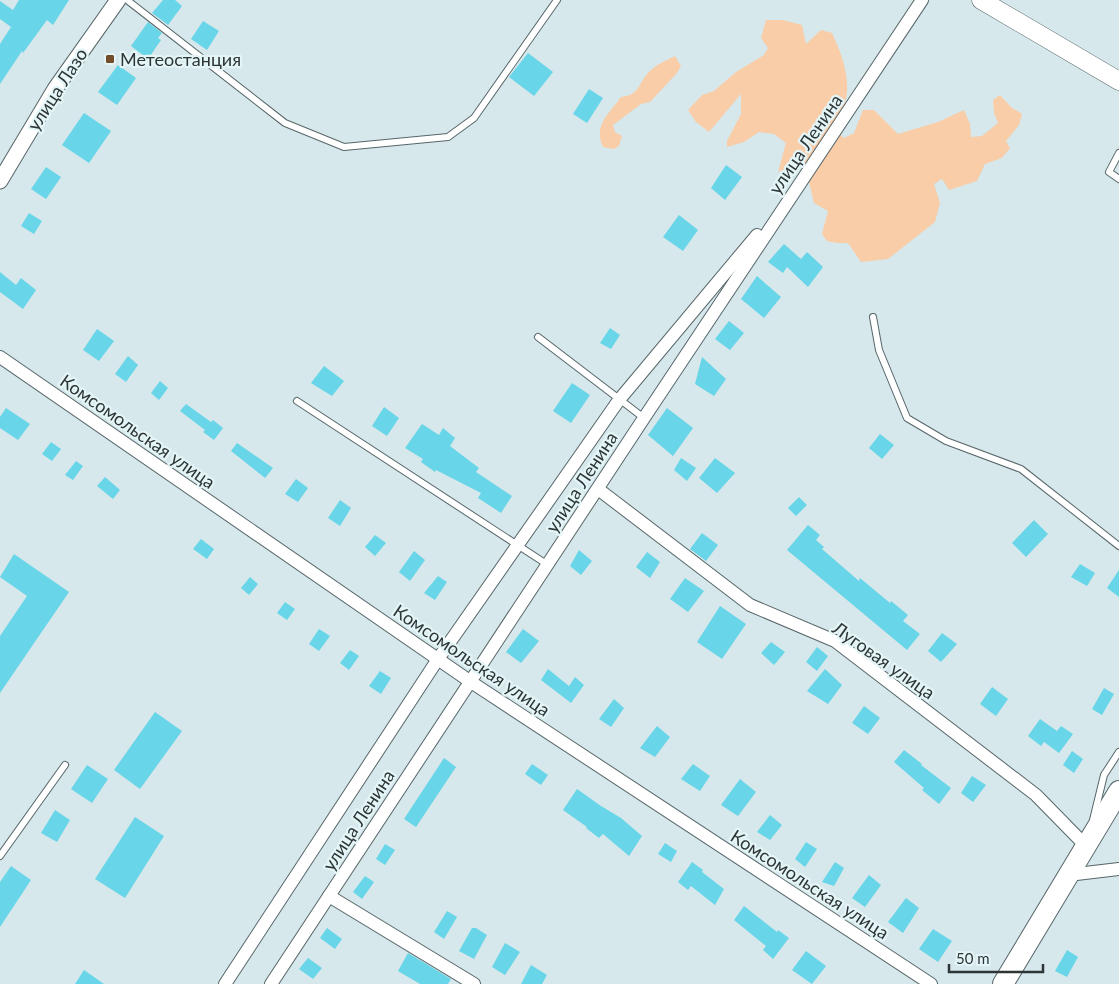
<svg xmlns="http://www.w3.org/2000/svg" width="1119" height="984" font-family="Lato,sans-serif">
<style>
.green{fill:#f9cda8}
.building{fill:#68d5e8}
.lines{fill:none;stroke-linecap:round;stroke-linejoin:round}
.service-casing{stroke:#576669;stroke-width:8}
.minor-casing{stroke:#576669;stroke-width:14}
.tertiary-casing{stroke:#576669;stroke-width:17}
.secondary-casing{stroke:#576669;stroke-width:19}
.trunk-casing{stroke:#576669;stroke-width:22}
.service{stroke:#fff;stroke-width:6}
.minor{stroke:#fff;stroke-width:12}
.tertiary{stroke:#fff;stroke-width:15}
.secondary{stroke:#fff;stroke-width:18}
.trunk{stroke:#fff;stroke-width:20}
.poi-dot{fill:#734c29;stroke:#e4f5f8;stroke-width:2}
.labels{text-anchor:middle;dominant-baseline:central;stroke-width:4.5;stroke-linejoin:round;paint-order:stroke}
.poi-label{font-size:18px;fill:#2e3536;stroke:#e4f5f8;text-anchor:start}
.street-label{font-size:18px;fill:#2e3536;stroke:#e4f5f8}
</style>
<rect width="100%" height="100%" fill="#d6e8eb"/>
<g class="green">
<path d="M766,20H783L802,25L806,44L821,30L832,33C841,52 852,80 845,102C842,110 835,118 831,126L844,138L854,133L863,110H874L898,134L938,122L964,110L970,124L971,137L982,136L998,123L994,113L993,100L1000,95L1011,107L1022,114L1019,125L1006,141L1010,148L1002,158L985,164L977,181L949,190L942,179L934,184L940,203L935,222L888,259L861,262L848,243H837L827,241L822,234L828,211L814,203L803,157L791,168L778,172L786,143L774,134L759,132L744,142L727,147V141L741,114V94L709,132L696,122L688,110L702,95L714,91L736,72L764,55L768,48L761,38Z"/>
<path d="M675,56L681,66L677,73L650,102L641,104L613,125L615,132L622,136L619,146L614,149L603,147C593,125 609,114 621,97C641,95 638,82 650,71C657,64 667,60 675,56Z"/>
</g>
<g class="building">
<polygon points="19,0 69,0 53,25 47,20 23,53 22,51 0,84 0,44 11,27 0,19 0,1 13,10"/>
<polygon points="163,0 175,0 182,6 168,25 152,13"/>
<polygon points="203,21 219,31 207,50 191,39"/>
<polygon points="148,22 162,33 158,38 161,40 148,59 131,46"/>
<polygon points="528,53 553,72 534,96 509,77"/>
<polygon points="118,65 136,78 117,105 98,92"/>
<polygon points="589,89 603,98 587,123 573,114"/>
<polygon points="84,113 111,131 89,163 62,145"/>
<polygon points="726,165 742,177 725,200 711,188"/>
<polygon points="46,167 61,177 46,199 31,189"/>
<polygon points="29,213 42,221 34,234 21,226"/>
<polygon points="679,215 698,230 683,251 663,237"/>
<polygon points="784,244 801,259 807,252 823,267 808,287 787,267 783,273 768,262"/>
<polygon points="0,272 16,285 21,278 36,290 23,309 0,292"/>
<polygon points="757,276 781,297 764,318 741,299"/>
<polygon points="729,321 744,333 730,350 715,339"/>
<polygon points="610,328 620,335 611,349 600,343"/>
<polygon points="97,329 114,341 99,361 83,350"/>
<polygon points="128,356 138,365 126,382 115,374"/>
<polygon points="702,357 726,379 714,396 695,384"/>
<polygon points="324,366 344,381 332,396 311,383"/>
<polygon points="160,381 168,388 159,400 151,393"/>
<polygon points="572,383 590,395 571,423 553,411"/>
<polygon points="186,404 211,422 213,420 223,428 214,440 203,432 205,430 180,411"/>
<polygon points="384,407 399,418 387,436 372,426"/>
<polygon points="6,408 30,424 18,440 0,428 0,417"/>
<polygon points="667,408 693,428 673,456 648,435"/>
<polygon points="422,424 439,435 443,428 455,438 450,446 479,468 476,472 512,496 501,513 478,498 481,493 436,470 435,472 421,462 423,459 405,448"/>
<polygon points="880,434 894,445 882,459 869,448"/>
<polygon points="51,442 61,449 52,461 42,454"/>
<polygon points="237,443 273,468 265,478 231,451"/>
<polygon points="681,458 696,468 687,481 674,470"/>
<polygon points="715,458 735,473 717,493 699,478"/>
<polygon points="76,461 83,466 73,480 65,475"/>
<polygon points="105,477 120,490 113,499 97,486"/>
<polygon points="296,479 308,488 298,502 285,494"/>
<polygon points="799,497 807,505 796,516 788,508"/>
<polygon points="340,500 351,508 340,526 328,518"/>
<polygon points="1034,520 1048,534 1026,557 1012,543"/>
<polygon points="808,525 820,535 816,540 824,547 822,549 859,581 860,578 890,603 891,601 908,615 903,621 920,634 907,650 787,550"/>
<polygon points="702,533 718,545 706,561 690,549"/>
<polygon points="375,535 386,543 375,556 365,547"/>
<polygon points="201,539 214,549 207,559 193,549"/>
<polygon points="579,550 592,561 581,575 570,566"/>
<polygon points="414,551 425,560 410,581 399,572"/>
<polygon points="647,552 660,562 650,578 636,567"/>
<polygon points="14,554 69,592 0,693 0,636 27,596 0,577"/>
<polygon points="1080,564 1095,573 1087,586 1071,577"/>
<polygon points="1119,570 1119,597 1107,588"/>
<polygon points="438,576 447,582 435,600 424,593"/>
<polygon points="250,577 258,584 249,595 241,588"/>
<polygon points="685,578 704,591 688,612 670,599"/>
<polygon points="285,602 295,609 287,620 277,613"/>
<polygon points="720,606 746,624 722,659 697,642"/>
<polygon points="319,629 330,636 319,651 309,644"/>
<polygon points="523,629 539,641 521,663 506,652"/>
<polygon points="942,633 957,644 941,662 928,651"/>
<polygon points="771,642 785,652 774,665 761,653"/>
<polygon points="817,647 828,656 817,671 806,662"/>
<polygon points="350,650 359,656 349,670 340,663"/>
<polygon points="548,669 569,686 575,677 584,685 571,703 541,680"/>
<polygon points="825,669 842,685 828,704 807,691"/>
<polygon points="380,671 391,678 381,694 369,686"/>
<polygon points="992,687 1008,699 996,716 980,704"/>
<polygon points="1104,688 1114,694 1102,715 1092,709"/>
<polygon points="614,699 624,708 611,727 599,719"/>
<polygon points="864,706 880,718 868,734 852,723"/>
<polygon points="155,712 182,731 140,789 114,770"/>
<polygon points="1040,719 1057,731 1061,726 1073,734 1059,753 1044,742 1041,746 1028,736"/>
<polygon points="657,726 670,737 655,757 640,748"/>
<polygon points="904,750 922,764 921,765 951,788 939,804 922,790 924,788 894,762"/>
<polygon points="1072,751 1083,759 1074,773 1063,765"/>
<polygon points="444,758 456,767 416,827 404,819"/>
<polygon points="532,764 548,775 541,785 525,774"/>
<polygon points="693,764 710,776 700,791 681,779"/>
<polygon points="87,765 108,779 92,803 71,789"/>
<polygon points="972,776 986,785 973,802 961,793"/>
<polygon points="740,779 756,792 738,816 721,805"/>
<polygon points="577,789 601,806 621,818 642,836 629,856 603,834 599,838 586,828 587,827 563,810"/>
<polygon points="55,810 70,820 57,842 41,833"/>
<polygon points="770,815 782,825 770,840 757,832"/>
<polygon points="135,817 164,836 125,898 95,879"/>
<polygon points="806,842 817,849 805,867 795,859"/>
<polygon points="665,843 677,851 671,862 658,854"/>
<polygon points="385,844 395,850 385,865 376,859"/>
<polygon points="692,862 703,870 702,872 724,889 715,905 691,886 688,890 678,882"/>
<polygon points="835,862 844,868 834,886 822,882"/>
<polygon points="11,866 31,880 0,927 0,882"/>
<polygon points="869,875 881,885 865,907 852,898"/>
<polygon points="365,876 374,882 362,899 353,892"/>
<polygon points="906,898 919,908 903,933 888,922"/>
<polygon points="744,906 777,932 778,930 789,938 773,959 763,950 766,946 734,920"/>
<polygon points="447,911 457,917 444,939 434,932"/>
<polygon points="327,928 342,939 335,949 320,938"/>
<polygon points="472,928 476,928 487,935 474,959 459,951"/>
<polygon points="933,929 952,941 938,962 919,949"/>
<polygon points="505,943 520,952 505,975 492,967"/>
<polygon points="1067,950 1078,957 1067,977 1055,971"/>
<polygon points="806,951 826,966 812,984 792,970"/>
<polygon points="408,953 451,979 448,984 420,984 398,971"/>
<polygon points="308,958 322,968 313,979 299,969"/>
<polygon points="531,965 547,975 542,984 521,984"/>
<polygon points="84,970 104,984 75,984"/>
</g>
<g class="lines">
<g class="service-casing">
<g id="service">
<polyline points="127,0 285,123 344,147 448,137 474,118 557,0"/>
<polyline points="1119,153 1109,172 1119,179"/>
<polyline points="873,317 879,350 907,418 946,441 1021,469 1119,546"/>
<polyline points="538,337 644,418"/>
<polyline points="297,401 548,565"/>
<polyline points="1093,820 1104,775 1119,752"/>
<polyline points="0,856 65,765"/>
</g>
</g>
<g class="minor-casing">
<g id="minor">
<polyline points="0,357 471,682 931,984"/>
<polyline points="598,489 750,605 835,641 1036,795 1086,846"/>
<polyline points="1068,875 1119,869"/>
<polyline points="329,896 474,984"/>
<polyline points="225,984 438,659 619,400 757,235"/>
<polyline points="271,984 644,418 922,0"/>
</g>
</g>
<g class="tertiary-casing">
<polyline id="tertiary" points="0,181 55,89 118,0"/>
</g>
<g class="secondary-casing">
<polyline id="secondary" points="981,0 1119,81"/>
</g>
<g class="trunk-casing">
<polyline id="trunk" points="1003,984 1119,791"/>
</g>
<use href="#service" class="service"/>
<use href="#minor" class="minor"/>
<use href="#tertiary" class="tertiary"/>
<use href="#secondary" class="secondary"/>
<use href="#trunk" class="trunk"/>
</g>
<rect class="poi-dot" x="105" y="54" width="10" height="10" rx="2.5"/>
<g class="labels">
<g class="poi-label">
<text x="120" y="59">Метеостанция</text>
</g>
<g class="street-label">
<text transform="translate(57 89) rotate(-57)">улица Лазо</text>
<text transform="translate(805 144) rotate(-56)">улица Ленина</text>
<text transform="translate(138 431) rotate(35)">Комсомольская улица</text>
<text transform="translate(581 482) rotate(-57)">улица Ленина</text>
<text transform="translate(472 660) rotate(34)">Комсомольская улица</text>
<text transform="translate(884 660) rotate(35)">Луговая улица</text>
<text transform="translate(358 820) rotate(-57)">улица Ленина</text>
<text transform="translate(810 884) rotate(33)">Комсомольская улица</text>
</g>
</g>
<path d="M949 964v8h94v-8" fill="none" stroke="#2e3536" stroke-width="2.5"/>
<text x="956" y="964" font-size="15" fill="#2e3536" stroke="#e4f5f8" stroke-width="4" paint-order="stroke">50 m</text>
</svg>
